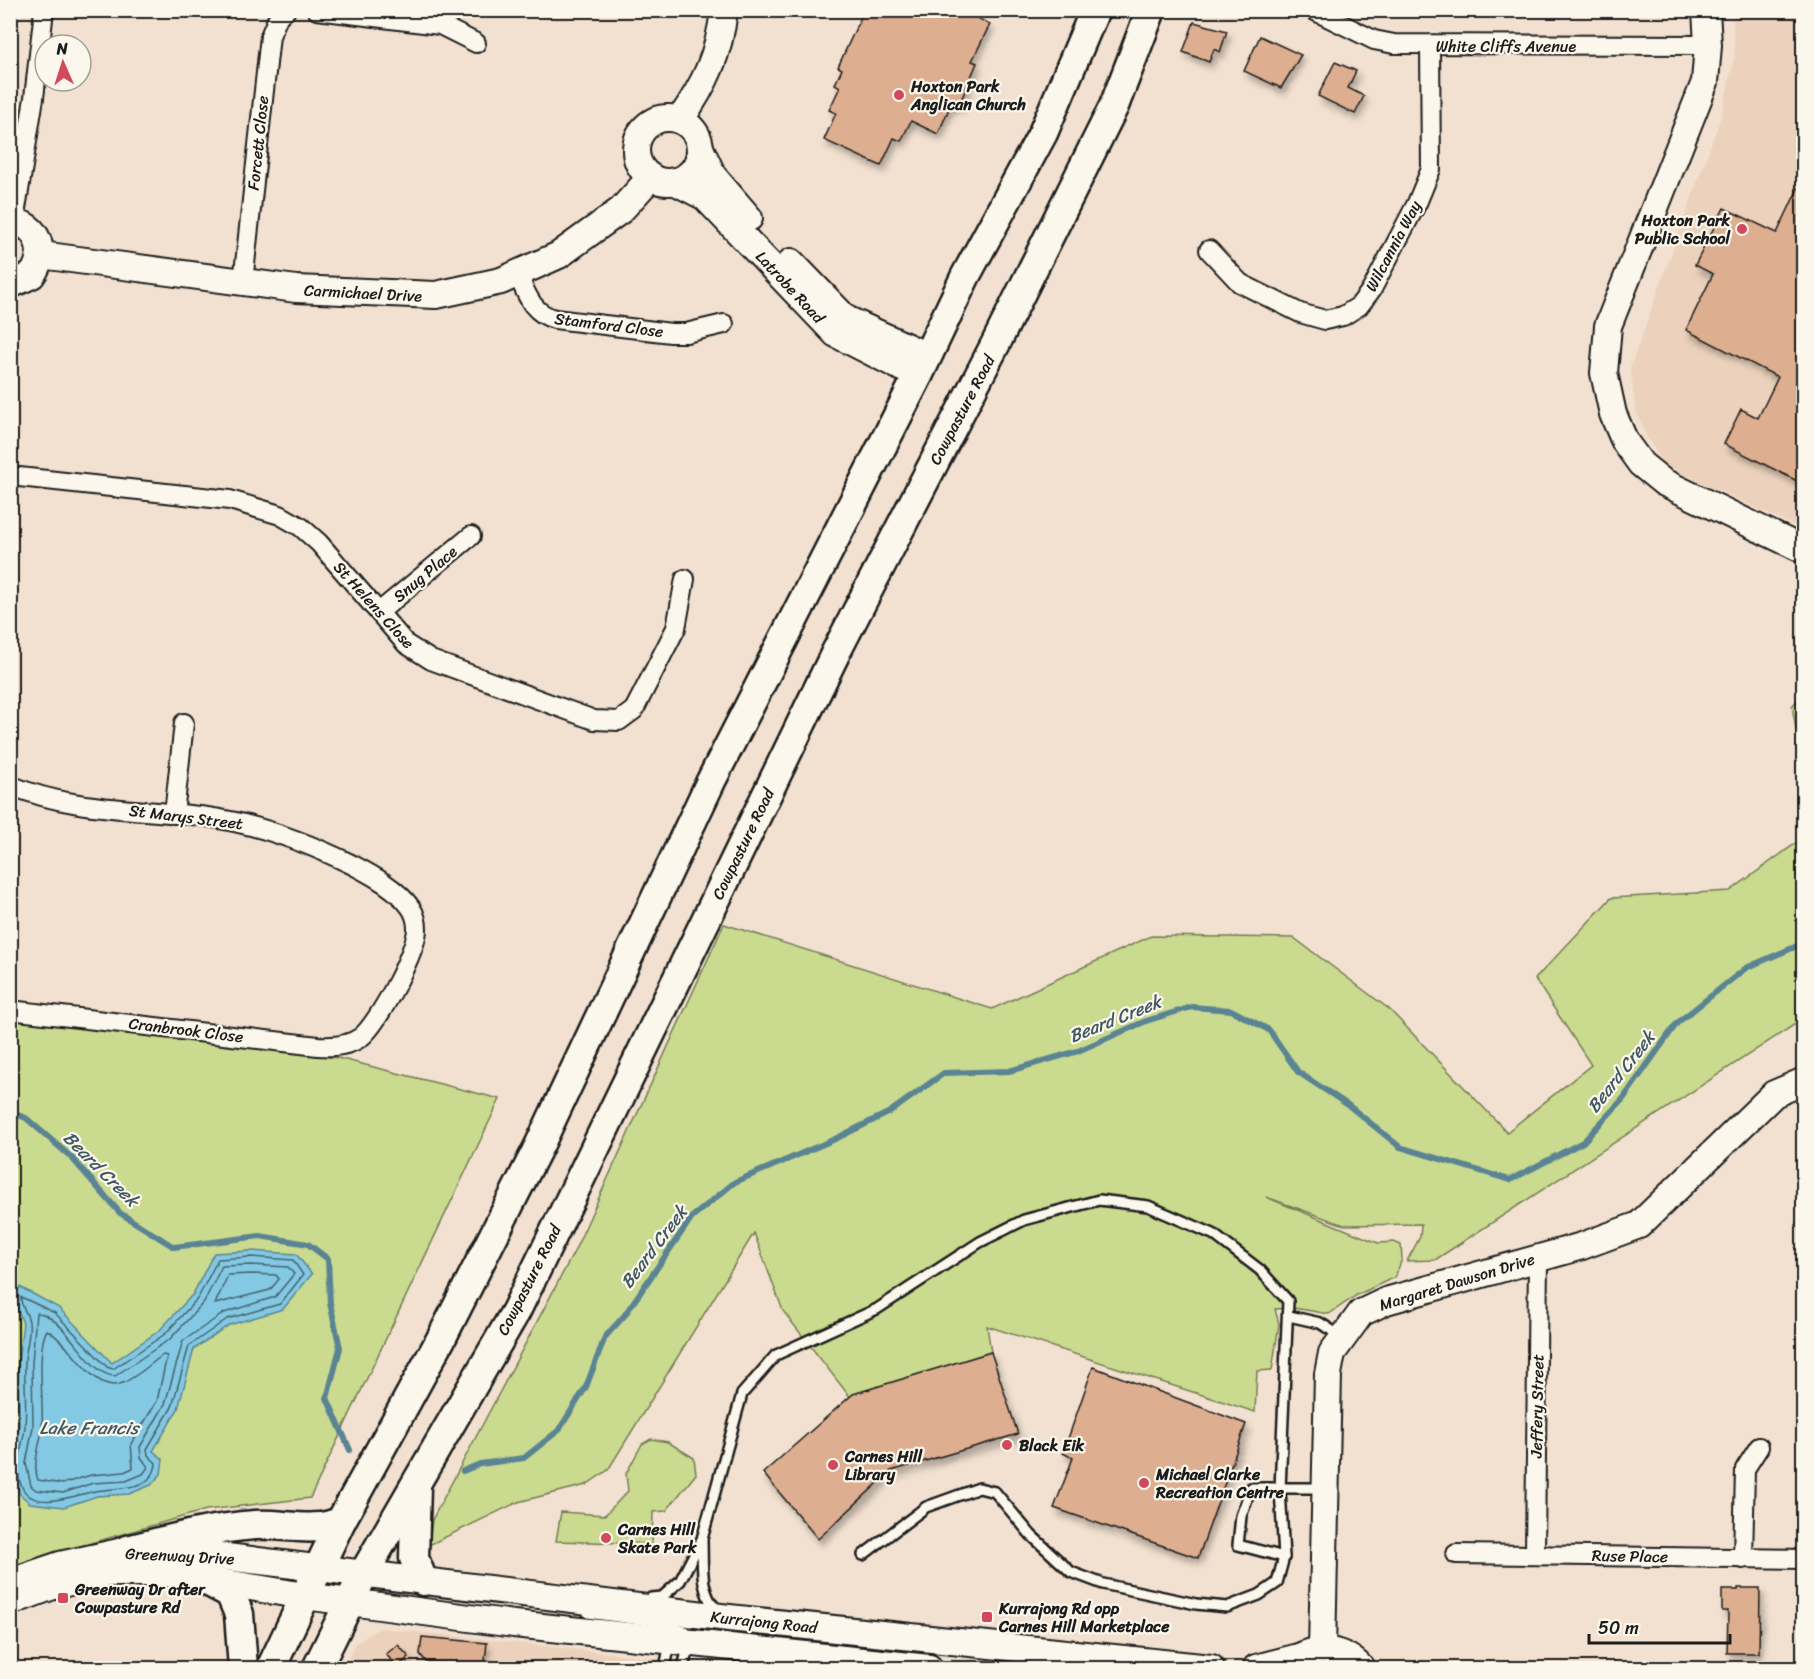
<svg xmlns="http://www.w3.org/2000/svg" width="1814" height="1679" font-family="Sriracha,sans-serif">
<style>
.built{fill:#ecd2bc}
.green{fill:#cada8e;stroke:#737b55;stroke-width:1.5}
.water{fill:#83c9e4;stroke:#5a8494;stroke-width:1.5}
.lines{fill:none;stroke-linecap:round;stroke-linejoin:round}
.shore{stroke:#45616c;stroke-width:1.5}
.stream{stroke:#5a8494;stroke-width:6}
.building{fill:#ddae8f;stroke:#1c1c1c;stroke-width:1.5;filter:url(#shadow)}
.lane-casing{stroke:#1c1c1c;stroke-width:14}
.street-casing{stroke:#1c1c1c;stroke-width:22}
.secondary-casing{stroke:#1c1c1c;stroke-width:30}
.primary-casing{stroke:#1c1c1c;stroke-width:33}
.lane{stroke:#fbf7ec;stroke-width:9}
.street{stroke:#fbf7ec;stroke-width:18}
.secondary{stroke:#fbf7ec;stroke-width:26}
.primary{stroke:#fbf7ec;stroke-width:28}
.poi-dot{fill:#d1495b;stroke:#fbf7ec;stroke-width:2}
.labels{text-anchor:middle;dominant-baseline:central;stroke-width:4.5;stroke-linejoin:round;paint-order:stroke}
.street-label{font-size:16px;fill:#1c1c1c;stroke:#fbf7ec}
.poi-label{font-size:16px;font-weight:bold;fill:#1c1c1c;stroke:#fbf7ec;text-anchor:start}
.water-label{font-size:18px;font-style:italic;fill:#405962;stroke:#fbf7ec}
</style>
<defs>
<filter id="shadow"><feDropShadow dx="3.5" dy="6" stdDeviation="3" flood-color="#0004"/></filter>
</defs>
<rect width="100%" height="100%" fill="#f2e1d0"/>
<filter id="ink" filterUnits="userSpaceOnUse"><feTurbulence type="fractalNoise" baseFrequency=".0167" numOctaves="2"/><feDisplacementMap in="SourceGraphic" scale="12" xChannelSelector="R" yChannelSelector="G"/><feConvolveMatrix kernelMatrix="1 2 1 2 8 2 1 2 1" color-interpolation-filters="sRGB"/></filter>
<g filter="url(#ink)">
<g class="built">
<polygon points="1732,11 1803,11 1803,530 1664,465 1646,436 1636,411 1630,368 1722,114 1735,53"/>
<polygon points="379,1628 744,1668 344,1668 355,1644"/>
</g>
<g class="green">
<polygon points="1803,695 1803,769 1792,706"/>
<polygon points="1803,838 1803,1019 1435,1260 1407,1261 1420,1237 1421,1224 1344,1225 1266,1197 1378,1243 1394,1242 1401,1245 1402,1259 1395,1277 1357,1295 1329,1314 1294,1308 1275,1309 1279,1324 1272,1370 1257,1371 1255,1412 987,1326 991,1352 850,1397 783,1311 754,1233 608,1470 586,1485 518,1502 429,1545 432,1520 575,1250 724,924 992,1009 1151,936 1294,938 1389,1009 1507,1132 1591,1065 1535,979 1611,898 1730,891"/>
<polygon points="10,1018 338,1058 500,1099 310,1498 206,1510 11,1566"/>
<polygon points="651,1439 668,1442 694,1458 696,1474 666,1511 653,1512 652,1544 556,1541 561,1512 605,1515 628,1491 626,1474 642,1444"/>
</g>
<polygon class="water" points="251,1251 296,1254 312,1274 283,1309 229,1325 194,1349 178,1409 153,1451 163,1459 161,1474 151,1485 129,1494 97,1496 64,1507 30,1503 19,1493 13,1459 19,1426 18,1362 23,1323 12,1296 20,1287 59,1308 112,1363 160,1330 193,1294 214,1253"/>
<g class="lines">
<g class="shore">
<path d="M251,1257L293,1260L303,1275L280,1304L227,1319L189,1346L172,1407L147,1449L148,1455L156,1463C154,1492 116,1487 96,1491C78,1494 36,1512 23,1489C12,1469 23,1448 25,1427C27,1405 24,1384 25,1363C25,1350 31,1335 29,1322C28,1313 20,1306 21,1297L55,1313L107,1367L113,1369L165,1334L198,1298L218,1259Z"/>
<path d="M251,1265L288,1267L294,1274L275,1297L224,1313L183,1341L165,1404L140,1447L141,1457L148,1467L143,1474L126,1481L93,1483L63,1493L36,1490L31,1486L26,1463L33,1427L32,1363L36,1313C65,1313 88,1377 115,1376L170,1339L204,1302L222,1266Z"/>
<polygon points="251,1274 276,1275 279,1279 270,1290 215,1304 228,1275"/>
<path d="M47,1330C69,1341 93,1393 120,1384C135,1379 150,1364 163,1355L167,1356L157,1401L131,1444L133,1468L124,1472L91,1475L62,1484L38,1480C32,1463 40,1446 42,1429C44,1405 36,1347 47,1330Z"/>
</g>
<g class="stream">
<polyline points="10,1112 26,1118 71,1157 120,1213 174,1247 260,1236 308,1244 328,1259 330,1303 340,1348 327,1398 350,1450"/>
<polyline points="463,1471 480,1464 524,1458 559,1430 586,1387 605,1337 624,1316 692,1217 735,1182 835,1139 890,1112 944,1073 1009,1071 1078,1051 1146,1021 1192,1007 1231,1010 1269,1030 1298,1072 1348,1105 1400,1147 1510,1180 1583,1142 1623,1099 1677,1023 1746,968 1804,943"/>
</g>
</g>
<g class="building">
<polygon points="864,10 960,10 990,24 972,61 977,63 958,107 951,104 938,134 911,121 901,141 894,138 881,166 824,140 836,113 829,110 840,87 835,84 842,69 838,67"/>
<polygon points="1194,22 1227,31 1220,52 1214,49 1209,62 1183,52"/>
<polygon points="1260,36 1301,55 1281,88 1244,71"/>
<polygon points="1335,62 1356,71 1348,88 1364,96 1355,114 1318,96"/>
<polygon points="1803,178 1803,484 1724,444 1741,409 1758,418 1778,377 1686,330 1713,274 1695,265 1724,208 1777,233"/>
<polygon points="991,1352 1018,1434 891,1471 818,1539 763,1473 853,1394"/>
<polygon points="1093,1367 1246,1424 1198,1558 1054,1508 1073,1458 1063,1453"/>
<polygon points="1738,1588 1760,1588 1759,1653 1727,1653 1728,1611 1722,1611 1722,1590 1738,1590"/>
<polygon points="422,1637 487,1643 484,1668 431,1668 420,1654"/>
<polygon points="398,1645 409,1657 397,1667 386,1654"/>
</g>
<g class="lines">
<g class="lane-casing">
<g id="lane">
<polyline points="1289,1316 1320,1323 1342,1337"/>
<path d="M702,1541C703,1563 699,1595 718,1610"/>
<polyline points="1284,1557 1238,1545 1241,1516 1251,1488 1323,1488"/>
<polyline points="651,1598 662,1597 680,1581 702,1539 742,1394 776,1355 877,1309 980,1242 1024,1220 1099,1200 1148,1206 1213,1234 1260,1270 1288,1301 1280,1489 1284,1557 1277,1583 1259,1595 1227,1607 1196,1604 1103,1584 1071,1572 1031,1535 995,1492 979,1488 926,1507 863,1555"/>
<polyline points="588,1613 655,1622 685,1631 689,1643 683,1668"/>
<polyline points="665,1668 668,1653 666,1642"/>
</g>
</g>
<g class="street-casing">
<g id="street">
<polyline points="317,10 440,25 476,43"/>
<polyline points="1313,10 1374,40 1394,44 1708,45"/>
<polyline points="14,221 34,98 44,10"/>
<polyline points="1209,250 1240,283 1300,313 1325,320 1343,316 1359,306 1372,289 1417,203 1431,169 1430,46"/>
<path d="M518,275C527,295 532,313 555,319L671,333H686L724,324"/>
<polyline points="243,282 270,36 279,15 286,10"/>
<polyline points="10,476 230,500 280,515 301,527 319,543 406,644 431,660 594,720 619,721 634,710 676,628 685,579"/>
<polyline points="379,612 471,536"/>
<path d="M10,785C73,812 141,808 207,817C258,824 306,842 353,865C372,875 398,889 411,908C415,914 417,922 417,929C417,950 378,1024 361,1037C349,1046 332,1047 318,1046L10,1010"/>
<polyline points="174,814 184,723"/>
<polyline points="1456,1554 1804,1559"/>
<polyline points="1535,1554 1538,1258"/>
<polyline points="1743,1559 1745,1469 1759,1447"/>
</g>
</g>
<g class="secondary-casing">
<g id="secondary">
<polyline points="1706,10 1708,45 1705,82 1608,326 1604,373 1613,414 1625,442 1641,464 1663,482 1804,550"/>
<circle cx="668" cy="150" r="32"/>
<path d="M680,120C705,84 719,55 724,10"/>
<polyline points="700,148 713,176 749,218"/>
<polyline points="674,181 705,197 836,334 918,376"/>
<path d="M10,221C40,224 47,254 32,275L10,285"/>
<polyline points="41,255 296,289 436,295 501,281 559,255 621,210 651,177"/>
<polyline points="791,262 846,319 927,356"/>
<polyline points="10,1582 60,1565 124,1551 210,1555 729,1618 1211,1668"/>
<polyline points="10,1602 53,1586 107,1573 165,1573 305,1596 514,1624 929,1668"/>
<polyline points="1322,1650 1328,1374 1332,1353 1361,1313 1386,1301 1582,1246 1639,1225 1774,1094 1804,1081"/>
<polyline points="1256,1668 1302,1656"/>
<path d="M1287,1668C1306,1644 1342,1646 1361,1668"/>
</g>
</g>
<g class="primary-casing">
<g id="primary">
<polyline points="416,1486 414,1558 423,1581"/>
<path d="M124,1551C167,1540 210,1528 255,1525C285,1523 314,1534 341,1521"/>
<polyline points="207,1581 230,1593 239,1614 243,1668"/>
<polyline points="271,1668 341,1521 442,1337 539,1146 711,781 918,376 965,277 1043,133 1095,10"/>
<polyline points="317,1668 364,1573 516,1311 836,652 996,343 1114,106 1151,10"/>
</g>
</g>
<use href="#lane" class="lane"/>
<use href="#street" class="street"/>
<use href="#secondary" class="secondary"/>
<use href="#primary" class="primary"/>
</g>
</g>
<g class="poi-dot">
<circle cx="899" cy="95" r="6"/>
<circle cx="1742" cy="229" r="6"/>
<circle cx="1007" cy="1445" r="6"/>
<circle cx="833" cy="1465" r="6"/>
<circle cx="1144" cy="1483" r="6"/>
<circle cx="606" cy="1538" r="6"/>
<rect x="57" y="1592" width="12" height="12" rx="3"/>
<rect x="981" y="1611" width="12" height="12" rx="3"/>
</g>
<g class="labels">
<g class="street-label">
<text x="1506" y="46">White Cliffs Avenue</text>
<text transform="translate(258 143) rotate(-84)">Forcett Close</text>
<text transform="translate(1393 246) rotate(-62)">Wilcannia Way</text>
<text transform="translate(790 287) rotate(47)">Latrobe Road</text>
<text transform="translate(363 293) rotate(3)">Carmichael Drive</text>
<text transform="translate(609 325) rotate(7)">Stamford Close</text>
<text transform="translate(962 410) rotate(-62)">Cowpasture Road</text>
<text transform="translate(425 574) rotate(-40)">Snug Place</text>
<text transform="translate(374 605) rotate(48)">St Helens Close</text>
<text transform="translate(186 817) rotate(7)">St Marys Street</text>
<text transform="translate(743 844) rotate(-64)">Cowpasture Road</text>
<text transform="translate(186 1030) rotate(7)">Cranbrook Close</text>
<text transform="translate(529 1280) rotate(-63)">Cowpasture Road</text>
<text transform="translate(1457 1282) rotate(-17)">Margaret Dawson Drive</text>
<text transform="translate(1537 1406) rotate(-89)">Jeffery Street</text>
<text transform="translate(180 1556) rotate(3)">Greenway Drive</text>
<text transform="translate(1630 1556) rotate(1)">Ruse Place</text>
<text transform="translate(764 1622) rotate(6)">Kurrajong Road</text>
</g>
<g class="poi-label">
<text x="911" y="86">Hoxton Park<tspan x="911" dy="18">Anglican Church</tspan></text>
<text x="1730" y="220" text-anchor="end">Hoxton Park<tspan x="1730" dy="18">Public School</tspan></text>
<text x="1019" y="1445">Black Eik</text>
<text x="845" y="1456">Carnes Hill<tspan x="845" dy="18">Library</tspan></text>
<text x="1156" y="1474">Michael Clarke<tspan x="1156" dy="18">Recreation Centre</tspan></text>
<text x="618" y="1529">Carnes Hill<tspan x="618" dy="18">Skate Park</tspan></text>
<text x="75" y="1589">Greenway Dr after<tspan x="75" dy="18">Cowpasture Rd</tspan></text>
<text x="999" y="1608">Kurrajong Rd opp<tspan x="999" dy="18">Carnes Hill Marketplace</tspan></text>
</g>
<g class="water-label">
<text transform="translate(1115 1019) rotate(-22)">Beard Creek</text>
<text transform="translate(1621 1072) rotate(-52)">Beard Creek</text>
<text transform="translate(101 1169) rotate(45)">Beard Creek</text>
<text transform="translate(654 1247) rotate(-53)">Beard Creek</text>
<text x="89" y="1428">Lake Francis</text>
</g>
</g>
<rect width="1814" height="1679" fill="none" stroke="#fbf7ec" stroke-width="36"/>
<rect x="18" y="18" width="1778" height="1643" fill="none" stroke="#1c1c1c" stroke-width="2" filter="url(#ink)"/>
<g transform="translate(63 63) rotate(357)"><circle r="28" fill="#fbf7ec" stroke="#a29f99" stroke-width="1.5"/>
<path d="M0-4.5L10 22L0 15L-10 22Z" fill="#d1495b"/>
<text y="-9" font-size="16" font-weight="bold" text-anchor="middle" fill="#1c1c1c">N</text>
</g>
<path d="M1589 1634v9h141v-9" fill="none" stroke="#1c1c1c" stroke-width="3"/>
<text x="1598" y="1634" font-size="18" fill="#1c1c1c" stroke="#fbf7ec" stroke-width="4.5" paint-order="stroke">50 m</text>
</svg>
